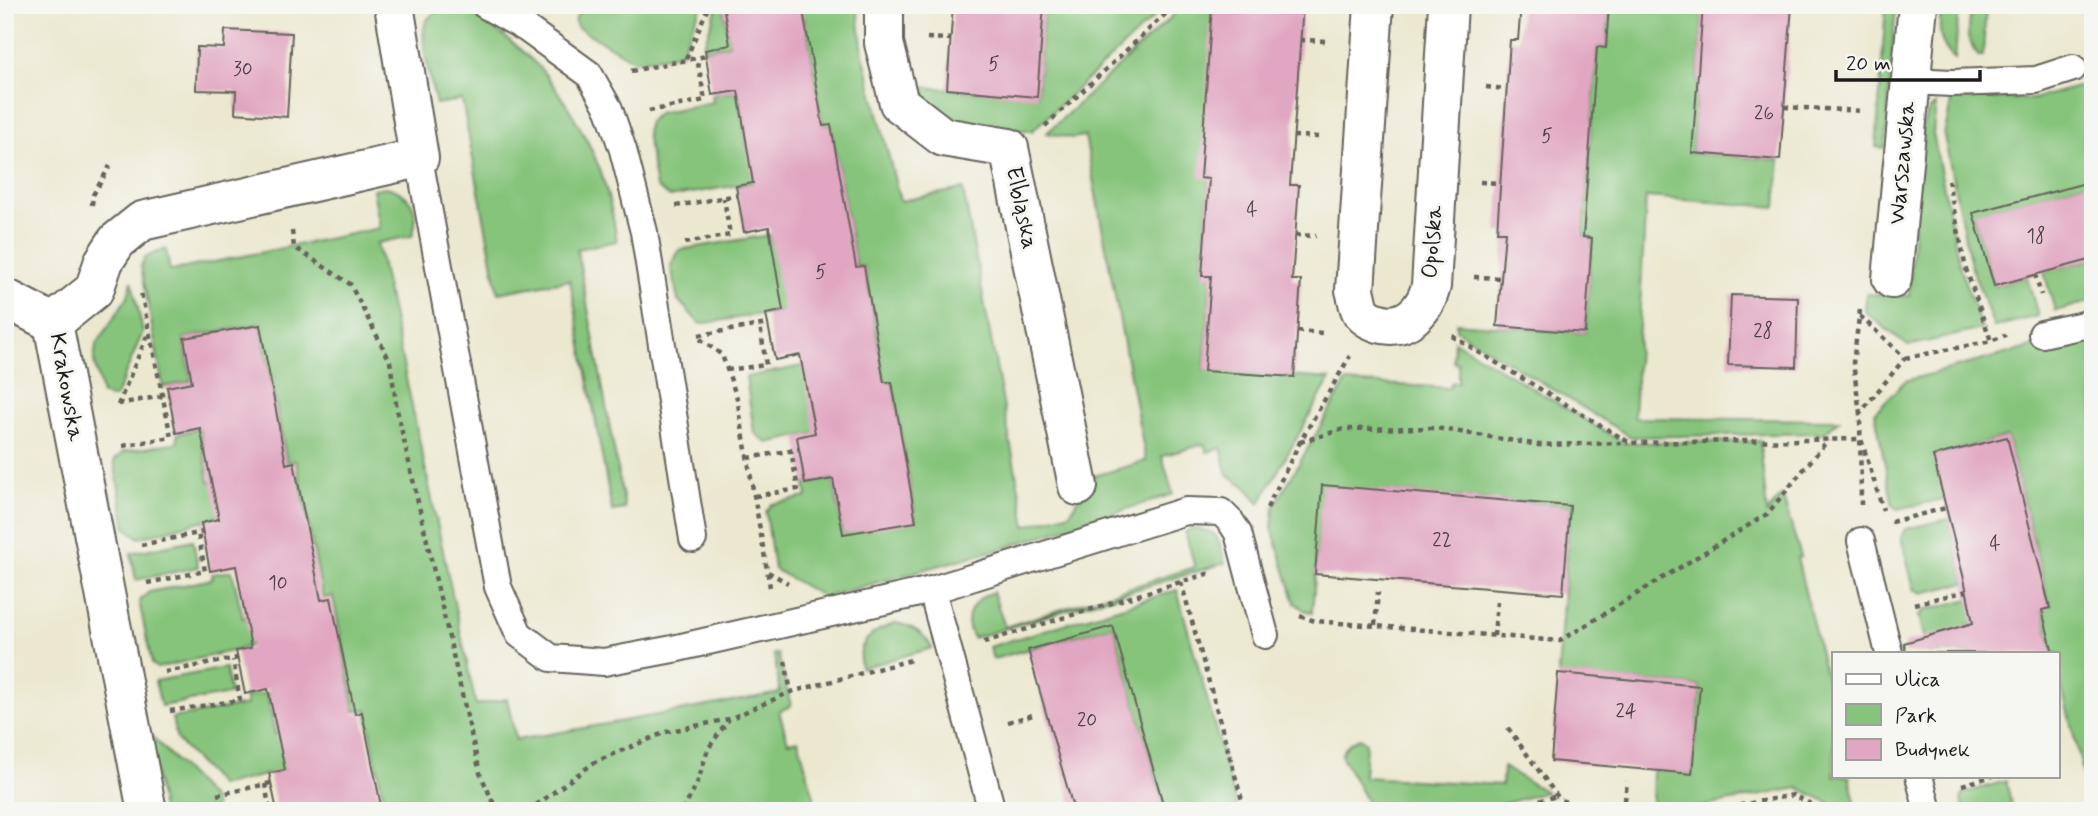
<svg xmlns="http://www.w3.org/2000/svg" width="2098" height="816" font-family="Mynerve,sans-serif">
<style>
.green{fill:#86c47b;stroke:#51704c;stroke-width:2}
.building{fill:#e1a6c1}
.lines{fill:none;stroke-linecap:round;stroke-linejoin:round}
.service-casing{stroke:#65635b;stroke-width:30}
.minor-casing{stroke:#65635b;stroke-width:42}
.path{stroke:#65635b;stroke-width:4.5;stroke-dasharray:5 5;stroke-linecap:butt}
.service{stroke:#fff;stroke-width:26}
.minor{stroke:#fff;stroke-width:38}
.labels{text-anchor:middle;dominant-baseline:central;stroke-width:6;stroke-linejoin:round;paint-order:stroke}
.number-label{font-size:19px;fill:#4d3e45}
.street-label{font-size:23px;fill:#1c1c1c;stroke:#f6f6f2}
</style>
<rect width="100%" height="100%" fill="#f6f6f2"/>
<filter id="ink" filterUnits="userSpaceOnUse"><feTurbulence type="fractalNoise" baseFrequency=".0143" numOctaves="2"/><feDisplacementMap in="SourceGraphic" scale="14" xChannelSelector="R" yChannelSelector="G"/><feConvolveMatrix kernelMatrix="1 2 1 2 8 2 1 2 1" color-interpolation-filters="sRGB"/></filter>
<filter id="wash" filterUnits="userSpaceOnUse"><feTurbulence type="fractalNoise" baseFrequency=".00686" numOctaves="4" result="noise"/><feDisplacementMap in="SourceGraphic" scale="28" xChannelSelector="R" yChannelSelector="G"/><feGaussianBlur stdDeviation="1.57" result="paint"/><feColorMatrix in="noise" values="0 0 0 0 0 0 0 0 0 0 0 0 0 0 0 0 0 1.4 0 .05"/><feComposite in="paint" operator="in"/></filter>
<g filter="url(#wash)">
<rect width="100%" height="100%" fill="#ece8d0"/>
<g class="green">
<polygon points="606,5 702,5 680,54 635,61 577,27 575,22 578,13"/>
<polygon points="718,5 723,5 730,44 705,50 704,44"/>
<polygon points="802,5 857,5 863,54 900,201 963,189 1026,526 1070,513 1090,477 1146,461 1085,136 1072,138 1047,133 1184,5 1212,5 1209,179 1202,275 1211,276 1204,370 1330,379 1260,503 1246,487 1228,475 1221,448 1207,452 1204,444 1162,456 1173,494 1010,546 824,597 774,569 766,512 772,504 807,497 805,484 833,479 843,533 916,521 892,382 884,382 864,266 856,267 831,126 823,126"/>
<polygon points="1044,5 1167,5 1032,131 943,122 909,86 1037,96"/>
<polygon points="1609,5 1703,5 1692,153 1780,160 1776,207 1646,197 1634,418 1839,420 1824,433 1631,437 1456,330 1456,323 1585,333 1592,238 1583,237 1597,47 1606,48"/>
<polygon points="1886,5 1896,5 1885,148 1876,147"/>
<path d="M1941,5H1959L1955,59C1937,44 1939,27 1941,5Z"/>
<polygon points="1971,5 1986,5 1983,56 1978,56 1968,37"/>
<path d="M448,7C469,8 488,23 504,36C515,45 526,54 536,64C549,77 558,92 568,107C597,153 609,187 617,241L577,249L625,509L612,511L570,280L498,293L462,100L436,104C432,84 418,40 426,22C431,13 439,10 448,7Z"/>
<polygon points="2093,50 2093,181 1973,214 1994,286 2027,277 2038,316 1994,327 1971,266 1944,136 1952,98 2033,99 2092,83"/>
<polygon points="738,91 746,143 761,181 670,197 656,187 646,132 649,122 658,113 713,102 712,95"/>
<polygon points="1936,104 1933,134 1960,268 1982,329 1908,346 1865,312 1866,294 1909,296 1921,128 1930,109"/>
<path d="M385,187C411,192 421,211 412,236L377,243L476,705L507,699L516,740L780,693L774,654H778L791,706L779,711L788,742L798,740L818,811H386L366,709L355,711L333,596L323,598L296,461L287,462L260,324L184,338L191,381L163,387L141,266L145,257L166,249L170,271L380,228L373,189Z"/>
<polygon points="770,235 792,309 700,324 678,300 671,266 679,250"/>
<polygon points="2093,259 2093,301 2055,311 2044,272"/>
<polygon points="132,281 143,332 116,396 110,398 102,394 94,361 96,345 128,296"/>
<polygon points="2093,336 2093,794 2089,795 2058,673 2058,653 2053,653 2042,610 2050,607 2007,437 1934,456 1944,499 1898,509 1893,506 1875,412 1905,381 2054,341"/>
<polygon points="1454,341 1624,443 1760,441 1767,513 1782,495 1801,557 1797,558 1834,711 1834,776 1849,776 1857,811 1847,811 1798,788 1680,811 1652,811 1653,770 1692,773 1700,686 1558,674 1570,506 1323,486 1312,613 1304,610 1295,603 1272,528 1274,507 1346,382 1450,388 1451,383 1458,382 1458,363 1453,362"/>
<polygon points="803,366 825,431 767,443 754,432 746,377"/>
<polygon points="200,429 209,482 217,483 223,515 139,538 126,528 114,461 123,452 178,442 177,434"/>
<polygon points="1949,519 1965,583 1922,593 1914,589 1901,537 1905,529"/>
<path d="M1192,529C1220,528 1219,541 1225,563L973,638C961,617 973,599 993,592L1005,627L1195,567L1185,532Z"/>
<polygon points="193,540 198,567 136,580 131,553"/>
<polygon points="232,571 243,618 250,617 256,643 236,650 157,668 152,664 139,601 149,592 213,579 212,574"/>
<polygon points="1177,590 1238,811 1165,811 1113,626 993,659 989,647"/>
<polygon points="1969,599 1975,622 1966,625 1973,653 1928,653 1919,616 1923,611"/>
<path d="M897,623C914,627 924,633 932,648L861,668C855,641 875,629 897,623Z"/>
<polygon points="226,668 230,694 161,706 155,681"/>
<polygon points="267,693 275,734 282,734 293,768 220,786 177,740 172,718 247,705 245,696"/>
<polygon points="148,732 214,801 215,808 198,811 162,811"/>
<path d="M1360,738L1366,743L1364,777L1502,785L1503,767L1546,792L1478,811H1352L1367,802L1341,755C1345,746 1350,742 1360,738Z"/>
<polygon points="2006,781 2013,811 1964,811 1961,799 1964,793"/>
</g>
<g id="blocks">
<g class="building">
<polygon points="723,5 802,5 823,126 831,125 856,267 864,266 884,382 892,382 916,522 843,534 833,479 805,484 797,437 815,433 800,355 775,360 766,314 783,311 769,227 744,232 736,186 753,183 738,91 712,95 705,50 730,45"/>
<polygon points="953,5 1044,5 1037,97 947,89"/>
<polygon points="1212,5 1303,5 1290,185 1299,185 1292,280 1301,280 1294,377 1204,371 1211,276 1202,276 1209,179 1200,178"/>
<polygon points="1521,5 1609,5 1606,48 1597,47 1583,237 1592,238 1585,333 1497,326 1505,232 1497,232 1510,40 1518,40"/>
<polygon points="1703,5 1792,5 1780,160 1692,153"/>
<polygon points="225,30 292,33 287,117 235,113 236,91 196,90 197,47 224,48"/>
<polygon points="2093,181 2093,259 1994,286 1973,213"/>
<polygon points="1731,295 1798,297 1796,367 1728,365"/>
<polygon points="260,325 286,464 294,462 321,600 331,598 355,714 362,712 382,811 277,811 269,773 285,770 268,689 245,694 236,651 251,648 236,566 210,571 201,523 219,519 200,428 176,433 167,387 192,382 184,338"/>
<polygon points="2007,437 2050,608 2042,610 2053,653 1906,653 1904,643 1973,623 1965,583 1933,456"/>
<polygon points="1322,485 1570,506 1563,594 1315,574"/>
<polygon points="1113,626 1165,811 1074,811 1028,650"/>
<polygon points="1558,673 1700,686 1692,774 1551,761"/>
</g>
</g>
</g>
<g filter="url(#ink)">
<use href="#blocks" fill-opacity="0" stroke="#65635b" stroke-width="2"/>
<g class="lines">
<g class="service-casing">
<g id="service">
<polyline points="485,5 527,29 589,74 609,109 623,150 644,232 693,539"/>
<polyline points="1910,81 1952,83 2036,80 2073,68"/>
<polyline points="419,158 498,587 519,634 551,658 604,662 673,649 932,590 1186,511 1221,512 1231,522 1238,533 1265,635"/>
<polyline points="2042,334 2093,323"/>
<polyline points="1861,541 1889,653"/>
<polyline points="932,590 992,811"/>
<polyline points="1919,776 1928,811"/>
</g>
</g>
<g class="minor-casing">
<g id="minor">
<polyline points="884,5 884,43 899,103 943,137 1009,148 1078,486"/>
<path d="M1374,5L1355,290C1357,296 1358,306 1361,311C1365,318 1373,321 1379,323C1406,331 1425,310 1431,286L1448,5"/>
<polyline points="1892,279 1918,5"/>
<polyline points="5,298 53,323"/>
<polyline points="53,323 94,290 104,261 117,241 142,221 419,158 394,5"/>
<polyline points="53,323 147,811"/>
</g>
</g>
<g class="path">
<polyline points="568,11 589,5"/>
<polyline points="927,38 951,39"/>
<polyline points="1300,40 1327,41"/>
<polyline points="686,59 709,5"/>
<polyline points="631,71 706,56"/>
<polyline points="1486,87 1506,89"/>
<polyline points="1784,107 1864,111"/>
<polyline points="649,111 705,100 697,58"/>
<polyline points="1045,126 1175,5"/>
<polyline points="1293,136 1320,137"/>
<polyline points="1948,180 1966,269 1991,341 2006,335"/>
<polyline points="1480,182 1500,183"/>
<polyline points="92,205 93,195 110,166"/>
<polyline points="676,206 738,195"/>
<polyline points="292,231 294,247 350,284 390,361 397,410 480,773 497,811"/>
<polyline points="1295,235 1316,236"/>
<polyline points="685,243 730,235 724,198"/>
<polyline points="2035,274 2041,295"/>
<polyline points="1474,277 1501,278"/>
<polyline points="1860,310 1853,363 1860,413"/>
<polyline points="1860,316 1905,358 1860,413 1861,505"/>
<polyline points="1297,331 1323,333"/>
<polyline points="699,335 768,324"/>
<polyline points="1452,336 1630,443 1861,439 1883,510"/>
<polyline points="700,339 722,355 737,398 770,587"/>
<polyline points="1905,358 1992,341"/>
<polyline points="727,370 766,365 760,325"/>
<polyline points="118,404 168,395"/>
<polyline points="118,405 149,331"/>
<polyline points="1300,442 1344,429 1436,428 1539,445 1628,443"/>
<polyline points="123,446 171,437 141,292"/>
<polyline points="748,458 799,449"/>
<polyline points="755,496 798,489 791,451"/>
<polyline points="1267,508 1300,442 1350,356"/>
<polyline points="1891,522 1946,508"/>
<polyline points="141,545 203,532"/>
<polyline points="768,572 788,583"/>
<polyline points="1181,582 1245,811"/>
<polyline points="147,583 205,571 198,533"/>
<polyline points="1914,604 1967,591"/>
<polyline points="1300,616 1315,621 1560,641 1767,514 1828,440"/>
<polyline points="1375,625 1378,592"/>
<polyline points="1494,636 1497,602"/>
<polyline points="984,642 1210,573"/>
<polyline points="785,661 791,692 911,660"/>
<polyline points="165,672 238,658"/>
<polyline points="170,711 240,700 233,660"/>
<polyline points="1008,722 1033,715"/>
<polyline points="1508,728 1560,800 1601,811"/>
<polyline points="265,784 270,811"/>
<polyline points="1962,785 1993,776"/>
<polyline points="217,795 271,783"/>
<polyline points="528,811 595,762 666,732 729,719 791,692"/>
<polyline points="683,811 698,781 708,749 729,719"/>
<polyline points="1501,811 1557,796"/>
<polyline points="1624,811 1627,781"/>
<polyline points="1710,811 1793,795 1825,811"/>
</g>
<use href="#service" class="service"/>
<use href="#minor" class="minor"/>
</g>
</g>
<g class="labels">
<g class="number-label">
<text x="994" y="64">5</text>
<text x="243" y="69">30</text>
<text x="1764" y="113">26</text>
<text x="1547" y="136">5</text>
<text x="1252" y="210">4</text>
<text x="2036" y="236">18</text>
<text x="821" y="272">5</text>
<text x="1763" y="331">28</text>
<text x="1442" y="540">22</text>
<text x="1995" y="544">4</text>
<text x="278" y="583">10</text>
<text x="1626" y="711">24</text>
<text x="1087" y="720">20</text>
</g>
<g class="street-label">
<text transform="translate(1903 163) rotate(-85)">Warszawska</text>
<text transform="translate(1021 208) rotate(78)">Elbląska</text>
<text transform="translate(1433 242) rotate(-86)">Opolska</text>
<text transform="translate(66 387) rotate(80)">Krakowska</text>
</g>
</g>
<rect width="2098" height="816" fill="none" stroke="#f6f6f2" stroke-width="28"/>
<rect x="1832" y="652" width="228" height="126" fill="#f6f6f2" stroke="#9f9f9c" stroke-width="2"/>
<rect x="1846" y="674" width="35" height="10" fill="#ffffff" stroke="#9f9f9c" stroke-width="2"/>
<text x="1895" y="686" font-size="21" fill="#1c1c1c">Ulica</text>
<rect x="1846" y="704" width="35" height="21" fill="#86c47b" stroke="#9f9f9c" stroke-width="2"/>
<text x="1895" y="722" font-size="21" fill="#1c1c1c">Park</text>
<rect x="1846" y="739" width="35" height="21" fill="#e1a6c1" stroke="#9f9f9c" stroke-width="2"/>
<text x="1895" y="756" font-size="21" fill="#1c1c1c">Budynek</text>
<path d="M1836 70v10h144v-10" fill="none" stroke="#1c1c1c" stroke-width="3.5"/>
<text x="1846" y="70" font-size="21" fill="#1c1c1c" stroke="#f6f6f2" stroke-width="5" paint-order="stroke">20 m</text>
</svg>
